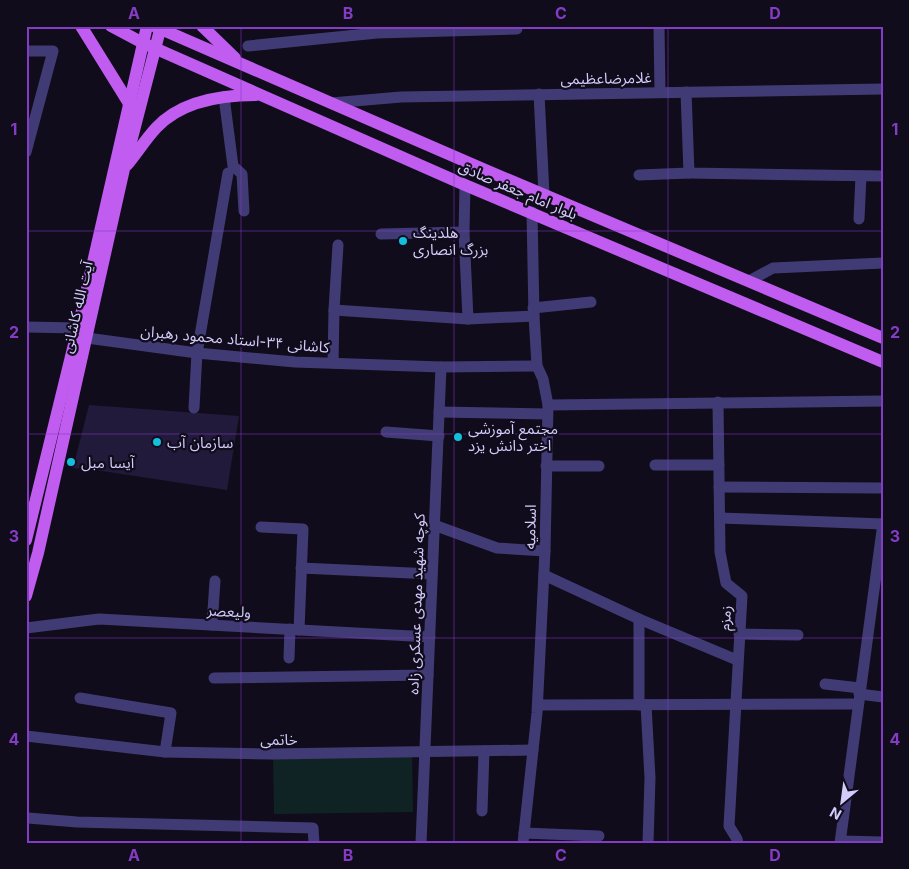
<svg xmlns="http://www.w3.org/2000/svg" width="909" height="869" font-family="Inter,'Noto Sans Arabic',sans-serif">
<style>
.green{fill:#102324}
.building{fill:#221a3a}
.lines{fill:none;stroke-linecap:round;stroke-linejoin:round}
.minor{stroke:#413b75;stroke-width:11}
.major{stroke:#c05cf0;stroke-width:12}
.grid{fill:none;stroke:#843cc5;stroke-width:1;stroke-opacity:0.55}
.poi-dot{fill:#14bedd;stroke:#100c1b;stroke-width:2}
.labels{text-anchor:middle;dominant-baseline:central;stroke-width:4.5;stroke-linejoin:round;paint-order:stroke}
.street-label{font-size:15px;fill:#d3cbfa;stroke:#100c1b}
.poi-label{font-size:15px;fill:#d3cbfa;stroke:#100c1b;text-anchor:start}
.neatline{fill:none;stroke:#843cc5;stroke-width:2}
.grid-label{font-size:16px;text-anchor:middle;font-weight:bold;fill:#843cc5}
</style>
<rect width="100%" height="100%" fill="#100c1b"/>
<polygon class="green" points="412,753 413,812 274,814 273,754"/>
<polygon class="building" points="89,405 239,416 227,490 89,469 73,468"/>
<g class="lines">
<g class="minor">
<polyline points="659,26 660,92"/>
<polyline points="248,46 377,33 517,29 517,26"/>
<polyline points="26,51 53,51 26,152"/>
<polyline points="686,92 689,173 883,176"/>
<polyline points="539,94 544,194"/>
<polyline points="224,97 233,166 242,174 244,211"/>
<polyline points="331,103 401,97 883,89"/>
<polyline points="639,175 689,173"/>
<polyline points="465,185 464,232 468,319"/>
<polyline points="859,219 861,176"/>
<polyline points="381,234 464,232"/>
<polyline points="749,281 773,268 883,263"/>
<polyline points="533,308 591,302"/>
<polyline points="334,310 468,319 534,316"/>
<polyline points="26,327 78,328"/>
<polyline points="87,338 197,353 295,362 441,367 537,366"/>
<polyline points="333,363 334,310 338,245"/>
<polyline points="718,402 720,552 726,583 742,596 729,826 737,839 738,843"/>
<polyline points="548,405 883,401"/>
<polyline points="194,408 197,353 228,173"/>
<polyline points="439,412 547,414"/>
<polyline points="386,432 439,436"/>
<polyline points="655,465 719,465"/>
<polyline points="546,466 599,466"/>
<polyline points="719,487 883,488"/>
<polyline points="720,518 883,524"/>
<polyline points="434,525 497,548 545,551"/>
<polyline points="261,527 303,529 299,630"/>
<polyline points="301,568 432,574"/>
<polyline points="544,575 639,619 737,660"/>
<polyline points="212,625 215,581"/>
<polyline points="26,628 99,619 430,637"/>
<polyline points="739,634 798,635"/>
<polyline points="289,658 290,629"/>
<polyline points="214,678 428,675"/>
<polyline points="825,684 860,688"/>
<polyline points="859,694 883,697"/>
<polyline points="80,698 171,713 165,752"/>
<polyline points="538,705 858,704"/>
<polyline points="639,705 639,619"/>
<polyline points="646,705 650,778 648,843"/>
<polyline points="26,736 165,752 273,754 533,750"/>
<polyline points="482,811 484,751"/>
<polyline points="28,818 77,822 313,828 314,843"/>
<polyline points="524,833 599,836"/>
<polyline points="841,841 883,842"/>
<polyline points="421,843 441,367"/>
<polyline points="523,843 537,713 545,551 548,405 543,379 537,366 534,316 532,212"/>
<polyline points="840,843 883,523"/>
</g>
<g class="major">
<polyline points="81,26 130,105"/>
<polyline points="111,26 143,43 465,185 883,362"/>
<polyline points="154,26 483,169 883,338"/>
<polyline points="202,26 235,58"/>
<path d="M127,165C137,153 145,140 156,128C181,101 220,95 256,95"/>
<polyline points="26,540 78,328 147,26"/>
<polyline points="26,596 38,553 124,169 161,26"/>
</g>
</g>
<path class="grid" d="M241,26V843M454,26V843M668,26V843M26,231H883M26,434H883M26,638H883"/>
<g class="poi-dot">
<circle cx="403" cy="241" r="5"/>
<circle cx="458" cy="437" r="5"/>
<circle cx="157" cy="442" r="5"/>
<circle cx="71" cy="462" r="5"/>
</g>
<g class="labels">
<g class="street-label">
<text transform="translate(606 78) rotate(-1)">غلامرضاعظیمی</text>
<text transform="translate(518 190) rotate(23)">بلوار امام جعفر صادق</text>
<text transform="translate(77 307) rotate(-77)">آیت الله کاشانی</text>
<text transform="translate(235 339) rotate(5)">کاشانی ۳۴-استاد محمود رهبران</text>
<text transform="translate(530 527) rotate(-89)">اسلامیه</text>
<text transform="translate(416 604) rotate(-88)">کوچه شهید مهدی عسکری زاده</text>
<text transform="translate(229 611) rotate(3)">ولیعصر</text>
<text transform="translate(725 618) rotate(-86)">زمزم</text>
<text x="279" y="739">خاتمی</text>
</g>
<g class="poi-label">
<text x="413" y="232">هلدینگ<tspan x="413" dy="17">بزرگ انصاری</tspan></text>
<text x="468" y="428">مجتمع آموزشی<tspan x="468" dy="17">اختر دانش یزد</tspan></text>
<text x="167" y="442">سازمان آب</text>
<text x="81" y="462">آیسا مبل</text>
</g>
</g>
<rect width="909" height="869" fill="none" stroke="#100c1b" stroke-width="55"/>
<g transform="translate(842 802) rotate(209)" stroke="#100c1b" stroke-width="4" paint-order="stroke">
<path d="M0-4L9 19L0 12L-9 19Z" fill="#d3cbfa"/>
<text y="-8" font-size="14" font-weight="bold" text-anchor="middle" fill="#d3cbfa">N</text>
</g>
<rect x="28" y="28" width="854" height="814" class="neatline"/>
<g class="grid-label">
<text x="134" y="19">A</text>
<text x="348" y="19">B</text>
<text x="561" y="19">C</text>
<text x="775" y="19">D</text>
<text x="14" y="135">1</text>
<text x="895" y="135">1</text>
<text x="14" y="338">2</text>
<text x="895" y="338">2</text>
<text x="14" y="542">3</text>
<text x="895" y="542">3</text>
<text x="14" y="745">4</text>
<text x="895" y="745">4</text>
<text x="134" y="861">A</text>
<text x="348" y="861">B</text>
<text x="561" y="861">C</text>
<text x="775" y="861">D</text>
</g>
</svg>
